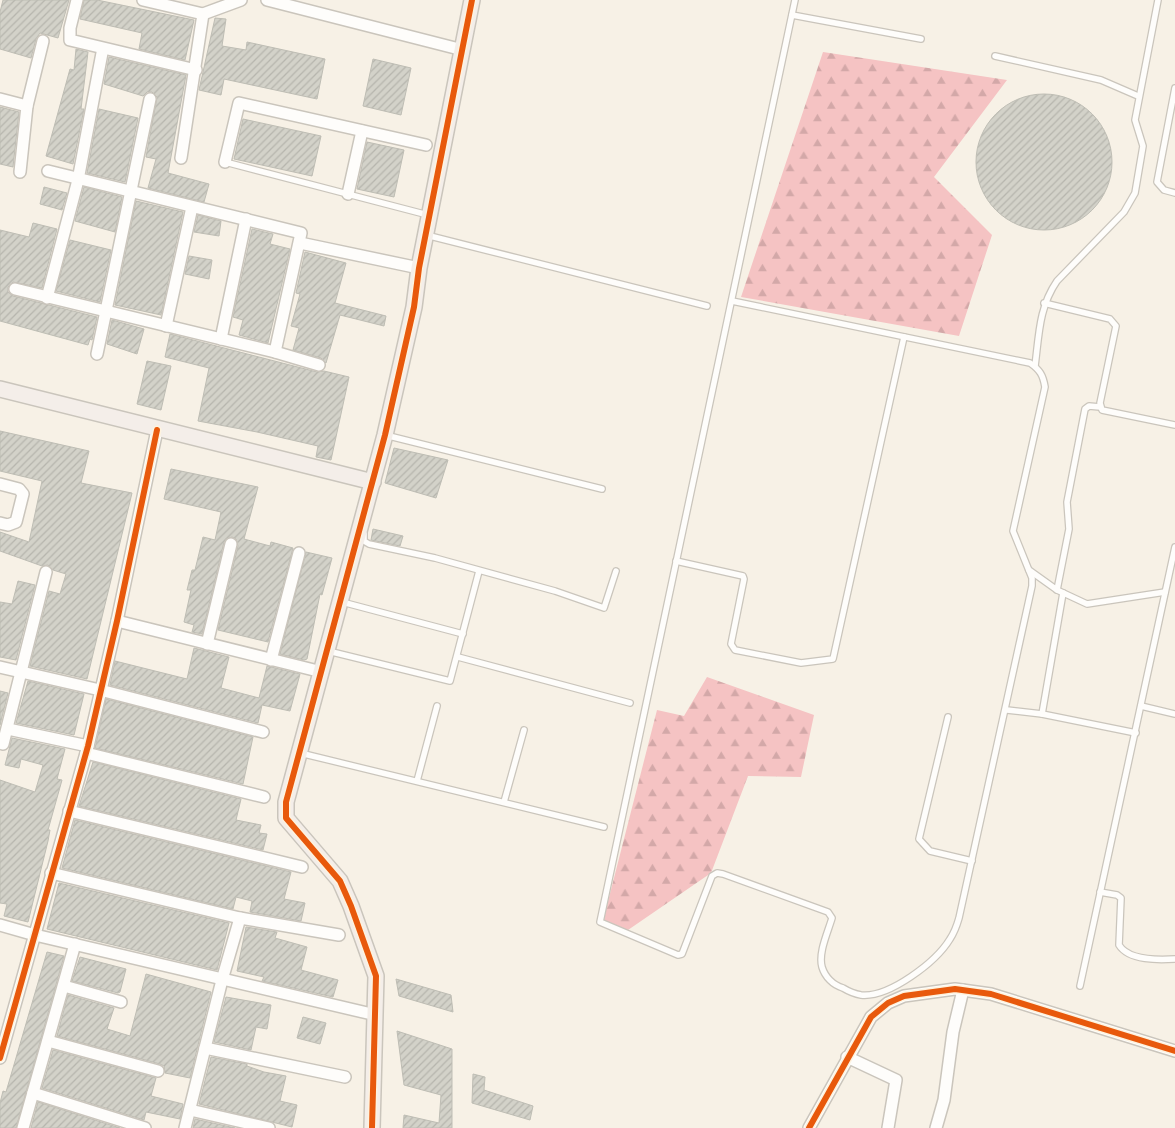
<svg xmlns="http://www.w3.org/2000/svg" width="1175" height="1128" font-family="Helvetica,sans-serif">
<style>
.forest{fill:url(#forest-firs)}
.building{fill:url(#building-hatch);stroke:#bebdb4}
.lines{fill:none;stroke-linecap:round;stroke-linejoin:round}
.lane-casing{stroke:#cac5bc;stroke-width:8}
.street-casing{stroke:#cac5bc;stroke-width:14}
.secondary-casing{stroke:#cac5bc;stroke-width:18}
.lane{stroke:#fefdfb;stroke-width:5.5}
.street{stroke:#fefdfb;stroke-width:11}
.secondary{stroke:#f4eee9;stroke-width:15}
.cycleway-casing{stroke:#fef3df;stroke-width:9}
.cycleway{stroke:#e8590c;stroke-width:6}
</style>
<defs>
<pattern id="forest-firs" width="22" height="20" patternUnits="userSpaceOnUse" patternTransform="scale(1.25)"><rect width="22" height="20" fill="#f5c3c3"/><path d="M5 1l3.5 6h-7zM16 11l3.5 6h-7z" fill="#d3a8a8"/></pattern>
<pattern id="building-hatch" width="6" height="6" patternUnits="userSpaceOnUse" patternTransform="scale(1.25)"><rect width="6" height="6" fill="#d3d2c9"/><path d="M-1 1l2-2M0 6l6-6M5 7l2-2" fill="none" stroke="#b6b5ad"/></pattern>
</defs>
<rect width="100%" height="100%" fill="#f7f1e6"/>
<g class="forest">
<polygon points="823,52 1007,80 934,177 992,235 959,336 741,297"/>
<polygon points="707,677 814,715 801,777 748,776 711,873 628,930 603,921 657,710 684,716"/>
</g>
<g class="building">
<polygon points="3,0 69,0 58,38 40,33 36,39 31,58 0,49 0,12"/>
<polygon points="84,0 97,0 194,20 185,60 139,49 142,33 80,19"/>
<polygon points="215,18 226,19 222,46 246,50 247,42 325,59 317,99 224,79 221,95 199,90"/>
<polygon points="76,49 88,52 81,109 84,109 73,164 46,156 70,69 74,70"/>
<polygon points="109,57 186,75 168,173 209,184 204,202 148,188 156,159 146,157 157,97 152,92 147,92 143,96 104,84"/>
<polygon points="373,59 411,68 401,115 363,106"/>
<circle cx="1044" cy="162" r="68"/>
<polygon points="0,107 19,112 13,167 0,164"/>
<polygon points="99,109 138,118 125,182 87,173"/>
<polygon points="243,119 321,136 312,176 234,159"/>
<polygon points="367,142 404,150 394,197 357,189"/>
<polygon points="44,187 67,193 62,210 40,204"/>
<polygon points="84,187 122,197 115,232 75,221"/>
<polygon points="136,201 183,212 161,315 115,305"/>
<polygon points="198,215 221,221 219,236 194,232"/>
<polygon points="33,223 57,229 42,288 13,282 8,287 8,292 13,296 97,317 92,340 90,339 88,345 0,321 0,230 29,237"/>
<polygon points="252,229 273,234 270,244 290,249 268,343 239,335 243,320 233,317"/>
<polygon points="70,240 111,250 100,302 56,291"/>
<polygon points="305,252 346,263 335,303 386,316 384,326 340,315 326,363 321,358 293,350 299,328 291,326 300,294 296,293"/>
<polygon points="189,256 212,260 209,279 185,274"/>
<polygon points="112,320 144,329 137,354 107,344"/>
<polygon points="170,334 317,372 324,371 349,377 331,460 316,457 318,446 257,432 198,421 209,368 165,357"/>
<polygon points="147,361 171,366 161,410 137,404"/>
<polygon points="0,431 89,451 81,483 132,493 87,679 30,666 49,591 60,594 66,574 53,570 48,565 42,566 0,551 0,532 29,542 42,481 0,471"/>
<polygon points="394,448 448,460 436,498 385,483"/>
<polygon points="171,469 258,487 244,539 270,546 271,542 293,548 268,642 218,630 238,546 236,539 232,537 226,539 224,542 202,634 192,632 194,625 184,622 191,590 187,590 192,570 195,570 203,537 215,540 221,512 164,499"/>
<polygon points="373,529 403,536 400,546 371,540"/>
<polygon points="306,552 332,558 322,595 320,594 307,659 304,660 280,654"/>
<polygon points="18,581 35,585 16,660 0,657 0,602 12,604"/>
<polygon points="194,648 229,657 221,688 259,698 267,666 300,674 290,711 262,705 258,723 110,685 115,661 187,679"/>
<polygon points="28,681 84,694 74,735 16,723"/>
<polygon points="0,691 8,693 0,725"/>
<polygon points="106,699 253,737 243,784 95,748"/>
<polygon points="12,738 65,749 57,779 62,780 48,830 50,830 48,841 28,922 4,916 7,904 0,903 0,780 35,792 43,765 21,759 19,768 5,765"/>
<polygon points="93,762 241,799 236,820 261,825 259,833 267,834 263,850 79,806"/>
<polygon points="75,820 291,872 284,899 305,903 301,921 250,912 252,901 236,897 233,909 62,868"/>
<polygon points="59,883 229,923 217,970 47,929"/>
<polygon points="246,927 277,932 275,938 307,947 301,970 338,980 333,997 262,981 264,977 237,971"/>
<polygon points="47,952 64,956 16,1128 0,1128 0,1103 3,1091 6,1092"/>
<polygon points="80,957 126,969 120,992 118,993 72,981"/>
<polygon points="146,974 211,992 190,1078 165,1073 164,1066 160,1064 57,1036 68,995 114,1008 107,1029 130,1036"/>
<polygon points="396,979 451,995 453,1012 399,996"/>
<polygon points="226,997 271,1005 267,1029 256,1027 251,1050 214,1042"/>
<polygon points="303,1017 326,1023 320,1044 297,1038"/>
<polygon points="397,1031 452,1049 452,1128 403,1128 404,1115 439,1123 441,1095 404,1085"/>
<polygon points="53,1050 156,1078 151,1096 183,1104 180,1119 146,1112 144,1120 42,1088"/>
<polygon points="211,1057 247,1064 247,1066 264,1072 286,1076 280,1101 297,1105 292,1127 199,1104"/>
<polygon points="473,1074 485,1077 484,1090 533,1106 530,1120 472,1103"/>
<polygon points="38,1102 120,1128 31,1128"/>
<polygon points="195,1119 235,1128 193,1128"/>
</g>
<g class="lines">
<g class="lane-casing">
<g id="lane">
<polyline points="792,15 921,39"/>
<polyline points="995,56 1101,80 1138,96"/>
<polyline points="1175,88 1157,182 1164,190 1175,193"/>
<polyline points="225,162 428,215"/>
<polyline points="426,235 707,306"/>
<path d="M732,301L1030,363C1040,370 1043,375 1045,387L1013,531L1032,578V586L959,918C957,925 954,933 950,939C936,962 889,998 861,995C855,994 848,991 843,988C833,985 825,977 822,967C818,953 828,932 832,918L828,912L723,874L717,873L712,876L682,954L678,955L600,922L795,0"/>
<polyline points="1044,303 1110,319 1116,326 1100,403 1102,410 1175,425"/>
<path d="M1035,366C1039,335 1039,307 1057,281L1124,212L1135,193L1143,146L1135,120L1158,0"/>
<polyline points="385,435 602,489"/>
<polyline points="364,534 364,541 369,544 435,558 555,591 604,608 616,571"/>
<polyline points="676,561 743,576 744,579 731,644 735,650 801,663 833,659 904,337"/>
<polyline points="1029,570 1057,590 1087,604 1165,592"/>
<polyline points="1057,590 1069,529 1067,502 1085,409 1089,406 1100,407"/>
<polyline points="342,602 463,634"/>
<polyline points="328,651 450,681 479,571"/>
<polyline points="458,657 630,703"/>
<polyline points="1141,706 1175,714"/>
<polyline points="1007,710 1042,714 1136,733"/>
<polyline points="1042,714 1063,593"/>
<polyline points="948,717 919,839 930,851 972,861"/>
<polyline points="300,753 604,827"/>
<polyline points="417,781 437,706"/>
<polyline points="504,802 524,730"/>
<path d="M1100,892L1117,895L1121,898L1119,945C1129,961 1159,960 1175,959"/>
<polyline points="1080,986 1175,547"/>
</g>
</g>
<g class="street-casing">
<g id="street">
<polyline points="77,0 70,28 70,40 196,70"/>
<polyline points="143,0 203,14 181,158"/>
<polyline points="267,0 463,50"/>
<polyline points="203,14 241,0"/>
<polyline points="0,99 27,106"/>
<polyline points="225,162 239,103 426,145"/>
<polyline points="48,171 301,233 275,352"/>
<polyline points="20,172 27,106 43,41"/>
<polyline points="348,194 362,131"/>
<polyline points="300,243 419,268"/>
<polyline points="15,289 275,352 319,365"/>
<polyline points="47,298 78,180 102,53"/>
<polyline points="166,326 192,207"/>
<polyline points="221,339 246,219"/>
<polyline points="97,354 150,99"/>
<polyline points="0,484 19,489 23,494 16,522 8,525 0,523"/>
<polyline points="117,621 322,672"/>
<polyline points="207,644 231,544"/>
<polyline points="271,660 299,553"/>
<polyline points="0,667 100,690 263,732"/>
<polyline points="8,729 88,746"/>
<polyline points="3,744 46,572"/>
<polyline points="86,753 264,797"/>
<polyline points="69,811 302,867"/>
<polyline points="51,873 240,918 339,935"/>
<polyline points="0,925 35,935 376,1015"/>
<polyline points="64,986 121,1002"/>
<polyline points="48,1041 158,1071"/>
<polyline points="205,1048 345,1077"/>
<polyline points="847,1057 896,1080 888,1128"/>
<polyline points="0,1058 88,746 117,621 157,430"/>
<polyline points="33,1093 145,1128"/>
<polyline points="190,1110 269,1128"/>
<polyline points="23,1128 75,944"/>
<polyline points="185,1128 222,980 240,918"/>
<polyline points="809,1128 871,1017 888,1003 904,996 955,989 991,994 1175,1051"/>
<polyline points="936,1128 944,1100 953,1032 963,990"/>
</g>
</g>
<g class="secondary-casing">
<g id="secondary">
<polyline points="0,389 373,482"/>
<polyline points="372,1128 376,976 351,906 340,881 286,818 286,802 385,435 414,307 419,268 472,0"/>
</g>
</g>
<use href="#lane" class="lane"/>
<use href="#street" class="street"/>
<use href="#secondary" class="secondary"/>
<g class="cycleway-casing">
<g id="cycleway">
<polyline points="0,1058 88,746 117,621 157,430"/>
<polyline points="372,1128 376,976 351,906 340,881 286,818 286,802 385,435 414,307 419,268 472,0"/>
<polyline points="809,1128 871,1017 888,1003 904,996 955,989 991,994 1175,1051"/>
</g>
</g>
<use href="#cycleway" class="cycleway"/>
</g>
</svg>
